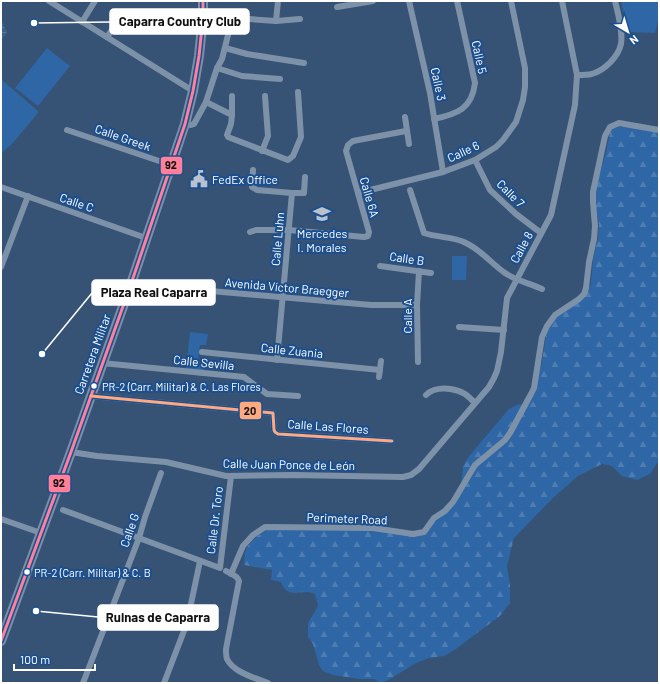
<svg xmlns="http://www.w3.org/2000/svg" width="660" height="684" font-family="Barlow,sans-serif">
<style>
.forest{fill:url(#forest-firs)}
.park{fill:#2f66a5}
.water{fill:url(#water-rules)}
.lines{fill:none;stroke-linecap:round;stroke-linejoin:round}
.street{stroke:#7d92a8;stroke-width:6}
.primary{stroke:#7d8ea7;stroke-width:10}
.bus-1-casing{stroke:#1b4f8f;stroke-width:6}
.bus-2-casing{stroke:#1b4f8f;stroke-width:6}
.bus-1{stroke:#ff8098;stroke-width:3}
.bus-2{stroke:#ffa980;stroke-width:3}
.bus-dot{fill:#fff;stroke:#1b4f8f;stroke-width:1.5}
.labels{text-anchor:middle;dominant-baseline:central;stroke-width:4;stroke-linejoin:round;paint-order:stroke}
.bus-label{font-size:11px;fill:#fff;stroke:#1b4f8f;text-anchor:start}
.street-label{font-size:12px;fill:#fff;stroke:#1b4f8f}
.poi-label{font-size:12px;fill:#fff;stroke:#1b4f8f;text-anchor:start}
.leader{fill:none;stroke:#fff;stroke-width:1.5}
.callout-dot{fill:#fff;stroke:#1b4f8f;stroke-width:1.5}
.callout{fill:#fff;stroke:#fff;stroke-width:1.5}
.callout-label{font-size:13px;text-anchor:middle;font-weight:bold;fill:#111}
.line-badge{stroke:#1b4f8f;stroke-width:1.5}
.pale-badge-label{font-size:11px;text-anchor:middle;font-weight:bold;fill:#111}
</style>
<defs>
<pattern id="forest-firs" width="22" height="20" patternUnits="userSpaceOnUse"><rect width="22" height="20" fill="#2f66a5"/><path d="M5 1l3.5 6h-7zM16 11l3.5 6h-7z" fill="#4e7db2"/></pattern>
<pattern id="water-rules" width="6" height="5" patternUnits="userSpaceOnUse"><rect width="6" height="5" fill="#3b618d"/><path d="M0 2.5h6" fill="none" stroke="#58799e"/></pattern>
</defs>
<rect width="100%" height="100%" fill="#365274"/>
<path class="forest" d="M618,127H632L659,132V463H657L650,474L637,480L622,476L612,466L602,464L578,476L554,497L514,538L507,566L510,585V603L500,616L473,636L456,649L444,656L429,658L416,663L390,679L381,683L374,679H359L333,675L323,671L319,665L313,644L308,637V623L318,606L315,594C302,588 288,601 281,582L271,580L272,570L244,565C244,561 244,556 245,552C249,541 259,534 269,529L385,531L421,535L434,516L453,499L461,486L463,466L470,455L509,409L519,404L527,406L536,384L542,361L547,330L554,320L589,289L591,284L593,259L598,238L599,225L596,207L595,194L597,184L606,152L610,133L612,130Z"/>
<g class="park">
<polygon points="621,1 659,1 659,16 655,33 628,32"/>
<polygon points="47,48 70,66 38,106 15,88"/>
<polygon points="1,79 38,111 38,113 11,145 1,153"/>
<polygon points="452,256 467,256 466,280 452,280"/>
<polygon points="190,332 208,334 206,345 200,345 198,361 205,362 204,372 186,370"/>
</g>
<polygon class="water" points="1,22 4,24 4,27 7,31 5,36 2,38"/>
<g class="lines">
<g class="street">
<polyline points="49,1 193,91"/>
<polyline points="409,1 430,93 443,172"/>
<polyline points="337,7 373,1"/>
<polyline points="276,21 278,1"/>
<polyline points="82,22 95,1"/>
<polyline points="107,37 121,17"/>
<polyline points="225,48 247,54 304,63"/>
<polyline points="217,68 242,76 280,79"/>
<path d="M577,75C582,75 587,75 592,74C605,70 618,57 621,44C623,30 618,14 615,1"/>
<polyline points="232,96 232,115"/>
<polyline points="206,102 232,115 231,124 227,135 228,137 288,160 293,156 301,137 298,92"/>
<polyline points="405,117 409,144"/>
<path d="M434,119C457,114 472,109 475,83L457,1"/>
<polyline points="185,124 191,125 194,124 206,102 217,68 222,59 230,27 234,18 276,21 300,19"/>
<polyline points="67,130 171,165"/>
<polyline points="262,151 268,136 265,96"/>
<polyline points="475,160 490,190 516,214 541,233"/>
<polyline points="253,170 252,187 257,190 292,193 304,193 305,177"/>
<polyline points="1,187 146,238"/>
<path d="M410,190L423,230L424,233C438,238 453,236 466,243C481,250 492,264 505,273C515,280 531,284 542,289"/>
<polyline points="358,193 443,172 475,160 496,147 503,140 516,122 523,100 525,87 525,68 511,1"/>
<polyline points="250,232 256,230 289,230 364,237 368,236 369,232 346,151 348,145 353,141 406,131"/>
<polyline points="380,266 431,273"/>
<polyline points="1,267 28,196"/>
<polyline points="131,284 371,305 417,305"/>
<polyline points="459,327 504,330"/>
<polyline points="202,352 380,370"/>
<polyline points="277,360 292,193"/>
<polyline points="418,362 417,305 419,271"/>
<polyline points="102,363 244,377 267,394 298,396"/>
<polyline points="379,377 381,361"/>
<path d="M426,395C428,393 431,391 434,390C444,387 457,389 465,394C469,397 472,400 475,403"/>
<polyline points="91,396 273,413 274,430 275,432 278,434 392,441"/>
<polyline points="71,452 97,456 166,462 226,476 293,475 403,477 411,475 419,469 489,387 494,378 497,371 501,352 507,298 551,215 575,105 577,75 562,1"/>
<polyline points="63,510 220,568 231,476"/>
<polyline points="1,519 41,533"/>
<path d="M226,571C231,574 237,575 239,581L226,649C226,652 226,656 227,659C233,672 255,678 268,683"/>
<polyline points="231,574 243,546 253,535 265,527 373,528 413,534 424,532 434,518 445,511 453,502 475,465 505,440 510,433 531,394 534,388 542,337 547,326 555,315 579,299 584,294 586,288 589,262 594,239 595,226 593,202 593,192 605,136 610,127 619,123 659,130"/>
<polyline points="83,683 139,538 145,517 161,473"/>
<polyline points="164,683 187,623 200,561"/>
</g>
<polyline class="primary" points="1,641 71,452 131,284 185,124 193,91 199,56 203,17 203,1"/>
<g class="bus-1-casing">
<polyline id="bus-1" points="1,641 71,452 131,284 185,124 193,91 199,56 203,17 203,1"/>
</g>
<g class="bus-2-casing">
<polyline id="bus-2" points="91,396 273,413 274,430 275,432 278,434 392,441"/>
</g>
<use href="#bus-1" class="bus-1"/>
<use href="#bus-2" class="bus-2"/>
</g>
<defs>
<g id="civic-bare" transform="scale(1.38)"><path d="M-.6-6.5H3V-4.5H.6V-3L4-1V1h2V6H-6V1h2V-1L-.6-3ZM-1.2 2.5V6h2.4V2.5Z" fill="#b9c2ce" stroke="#1b4f8f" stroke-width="2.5" paint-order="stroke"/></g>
<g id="school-bare" transform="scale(1.38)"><path d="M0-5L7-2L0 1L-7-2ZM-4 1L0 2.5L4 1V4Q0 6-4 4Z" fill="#b9c2ce" stroke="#1b4f8f" stroke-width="2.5" paint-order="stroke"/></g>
</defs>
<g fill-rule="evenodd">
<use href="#civic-bare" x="199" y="179"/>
<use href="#school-bare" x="322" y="214"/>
</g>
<g class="bus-dot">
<circle cx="94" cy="386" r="3.5"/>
<circle cx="27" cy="572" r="3.5"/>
</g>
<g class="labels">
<g class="bus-label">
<text x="102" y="386">PR-2 (Carr. Militar) &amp; C. Las Flores</text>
<text x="34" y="572">PR-2 (Carr. Militar) &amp; C. B</text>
</g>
<g class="street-label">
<text transform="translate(480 57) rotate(78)">Calle 5</text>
<text transform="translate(439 84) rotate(78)">Calle 3</text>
<text transform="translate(123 137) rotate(19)">Calle Greek</text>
<text transform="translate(463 151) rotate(-25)">Calle 6</text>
<text transform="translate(511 193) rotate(45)">Calle 7</text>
<text transform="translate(370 197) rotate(74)">Calle 6A</text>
<text transform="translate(77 202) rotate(19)">Calle C</text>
<text transform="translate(277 239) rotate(-85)">Calle Luhn</text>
<text transform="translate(521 247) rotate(-61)">Calle 8</text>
<text transform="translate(407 258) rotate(8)">Calle B</text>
<text transform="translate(287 287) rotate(5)">Avenida Víctor Braegger</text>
<text transform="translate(407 316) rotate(-90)">Calle A</text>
<text transform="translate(292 350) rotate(6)">Calle Zuania</text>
<text transform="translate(92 354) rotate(-70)">Carretera Militar</text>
<text transform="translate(204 362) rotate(6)">Calle Sevilla</text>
<text transform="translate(328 426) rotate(4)">Calle Las Flores</text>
<text transform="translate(289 464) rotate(1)">Calle Juan Ponce de León</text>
<text transform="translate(347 518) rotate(2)">Perimeter Road</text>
<text transform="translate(214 520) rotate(-83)">Calle Dr. Toro</text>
<text transform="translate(129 530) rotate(-71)">Calle G</text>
</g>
<g class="poi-label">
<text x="212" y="179">FedEx Office</text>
<text x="322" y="233" text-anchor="middle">Mercedes<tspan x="322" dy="14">I. Morales</tspan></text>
</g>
</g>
<path class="leader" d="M34 23L110 22M42 354L92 293M36 611L98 617"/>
<g class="callout-dot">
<circle cx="34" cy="23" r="4"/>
<circle cx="42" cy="354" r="4"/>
<circle cx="36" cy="611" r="4"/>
</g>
<g class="callout">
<rect x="110" y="9" width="139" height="25" rx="4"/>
<rect x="92" y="280" width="123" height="25" rx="4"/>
<rect x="98" y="605" width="120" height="25" rx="4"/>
</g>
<g class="callout-label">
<text x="180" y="26">Caparra Country Club</text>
<text x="154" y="297">Plaza Real Caparra</text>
<text x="158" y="622">Ruinas de Caparra</text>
</g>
<g class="line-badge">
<rect x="160" y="156" width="23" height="19" rx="4" fill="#ff8098"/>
<rect x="239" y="401" width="23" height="19" rx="4" fill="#ffa980"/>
<rect x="48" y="474" width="23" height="19" rx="4" fill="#ff8098"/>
</g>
<g class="pale-badge-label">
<text x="171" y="169">92</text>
<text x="250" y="415">20</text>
<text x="59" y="487">92</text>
</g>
<rect width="660" height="684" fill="none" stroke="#ffffff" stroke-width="4"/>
<g transform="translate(628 32) rotate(142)" stroke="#1b4f8f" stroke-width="3" paint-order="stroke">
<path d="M0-3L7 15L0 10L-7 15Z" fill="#ffffff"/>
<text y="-6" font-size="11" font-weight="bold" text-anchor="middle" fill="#ffffff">N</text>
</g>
<path d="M14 664v6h81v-6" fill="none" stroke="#ffffff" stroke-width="2"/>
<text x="20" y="664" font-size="12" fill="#ffffff" stroke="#1b4f8f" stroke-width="3" paint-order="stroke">100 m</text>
</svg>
